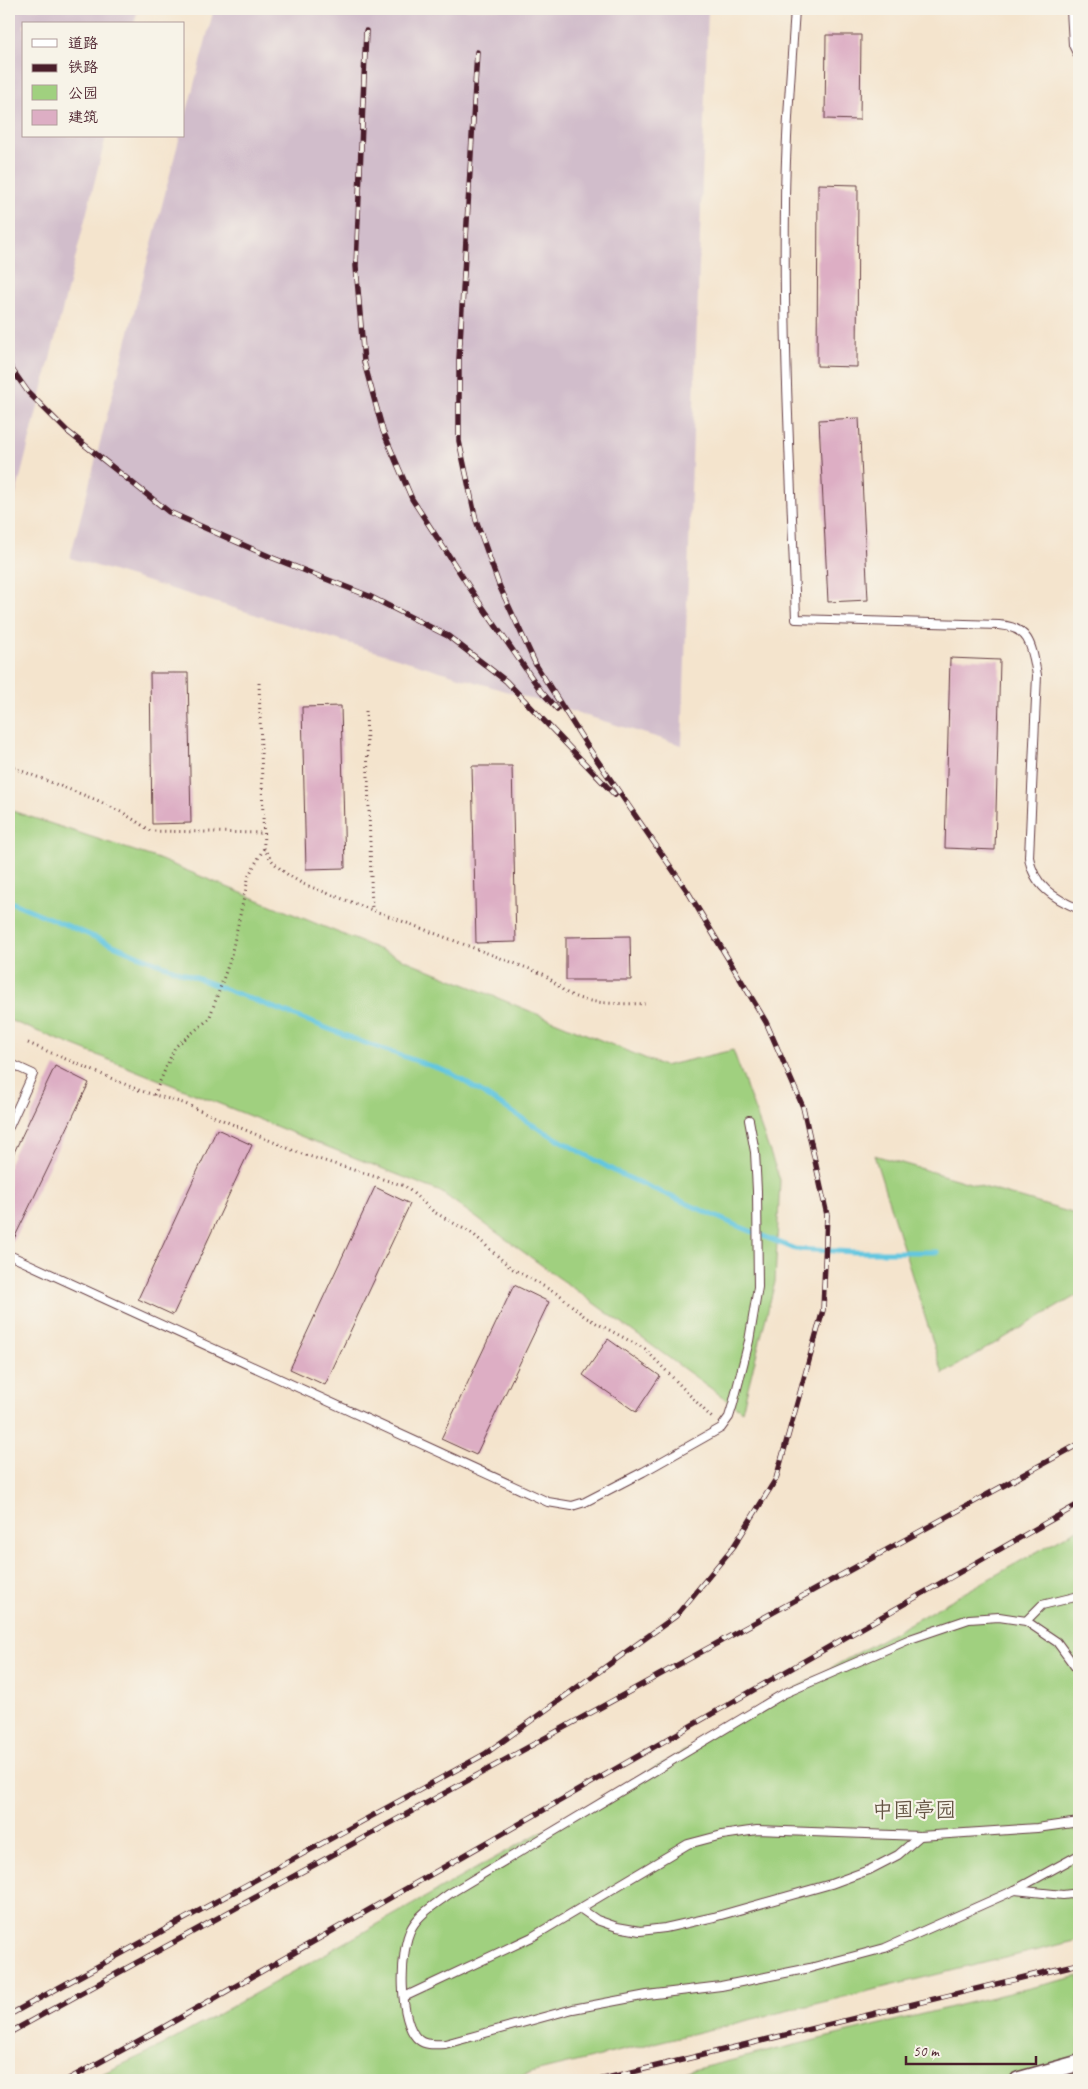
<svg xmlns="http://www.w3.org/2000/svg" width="1088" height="2089" font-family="Caveat,'LXGW WenKai TC',sans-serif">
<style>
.industrial{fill:#d1bdcb}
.green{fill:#a0d07f;stroke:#757855}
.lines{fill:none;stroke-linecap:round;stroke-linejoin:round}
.stream{stroke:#62c6e0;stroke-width:5}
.building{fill:#ddaec4}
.lane-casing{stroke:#643d43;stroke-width:10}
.street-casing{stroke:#643d43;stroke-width:18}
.path{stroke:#643d43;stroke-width:3;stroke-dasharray:1 4;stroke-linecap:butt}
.lane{stroke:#fff;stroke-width:8}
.street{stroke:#fff;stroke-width:15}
.rail-casing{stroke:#4a1f2b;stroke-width:5.5}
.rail{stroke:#f7f3e8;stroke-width:4;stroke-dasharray:11;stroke-linecap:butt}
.labels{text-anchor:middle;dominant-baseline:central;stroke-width:4.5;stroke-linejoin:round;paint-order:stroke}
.park-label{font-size:21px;fill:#645444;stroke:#f7f3e8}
</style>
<rect width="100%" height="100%" fill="#f7f3e8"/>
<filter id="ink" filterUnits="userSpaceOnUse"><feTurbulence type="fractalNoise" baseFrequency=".02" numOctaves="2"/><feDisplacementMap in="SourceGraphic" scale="10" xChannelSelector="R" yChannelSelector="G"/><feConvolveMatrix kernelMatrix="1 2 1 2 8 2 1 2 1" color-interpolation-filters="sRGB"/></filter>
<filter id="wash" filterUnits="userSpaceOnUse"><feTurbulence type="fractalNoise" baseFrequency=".0096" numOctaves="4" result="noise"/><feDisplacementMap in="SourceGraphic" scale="20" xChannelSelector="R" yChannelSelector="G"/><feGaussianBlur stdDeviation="1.12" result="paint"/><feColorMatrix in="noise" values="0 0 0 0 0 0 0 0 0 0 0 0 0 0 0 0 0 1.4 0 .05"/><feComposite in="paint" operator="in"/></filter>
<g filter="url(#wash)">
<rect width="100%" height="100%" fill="#f4e4cd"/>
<g class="industrial">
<polygon points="9,9 138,9 134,24 24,24 24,136 106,136 9,522"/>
<polygon points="214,9 708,9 682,745 70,558 180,136 184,136 184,123"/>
</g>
<g class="green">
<polygon points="9,810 156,858 664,1066 733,1050 780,1180 775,1282 742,1411 441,1192 9,1020"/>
<polygon points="874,1155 1079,1215 1079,1294 943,1374"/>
<polygon points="1079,1528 1079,1940 501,2080 89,2080 162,2046"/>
<polygon points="1079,1976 1079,2080 651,2080"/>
</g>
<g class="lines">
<polyline class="stream" points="9,901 137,955 365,1043 451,1073 531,1124 618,1173 733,1224 795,1249 856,1252 937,1252"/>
</g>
<g id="blocks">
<g class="building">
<polygon points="826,35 861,35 860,120 825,119"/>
<polygon points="818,184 858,185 857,367 817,366"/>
<polygon points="859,418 868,600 828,602 819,420"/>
<polygon points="950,658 1000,660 995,850 945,848"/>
<polygon points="150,673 188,673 191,823 152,824"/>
<polygon points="341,706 345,868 306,869 302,707"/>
<polygon points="472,766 512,766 516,942 476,943"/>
<polygon points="630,936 631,980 566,980 566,937"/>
<polygon points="55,1066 89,1083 9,1249 9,1163"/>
<polygon points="217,1129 252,1145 173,1315 138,1299"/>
<polygon points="375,1187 410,1204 325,1385 290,1369"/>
<polygon points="514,1285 549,1302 476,1455 441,1439"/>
<polygon points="608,1339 660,1376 636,1412 583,1375"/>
</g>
</g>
</g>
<g filter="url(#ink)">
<use href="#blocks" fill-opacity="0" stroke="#643d43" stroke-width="1"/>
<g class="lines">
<g class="lane-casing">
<g id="lane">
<path d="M795,9C791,74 785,140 785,206C783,343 791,481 796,619L999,625C1031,627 1032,648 1037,675L1029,857C1033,886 1055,899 1079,909"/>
<polyline points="1071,9 1073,45 1079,57"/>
<polyline points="9,1063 33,1074 9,1127"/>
<polyline points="9,1255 548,1502 572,1506 585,1502 643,1472 721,1428 729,1417 733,1404 749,1341 758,1287 757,1191 755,1152 749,1120"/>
<polyline points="1026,1621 1042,1605 1075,1597 1079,1600"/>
<path d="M1079,1672L1057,1642L1026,1621L999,1617L969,1619L910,1639L783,1694L449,1894C436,1904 420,1913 412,1927C399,1949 398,2024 419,2040C426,2046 437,2044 445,2044L573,2009L647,1995L721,1986L810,1968L885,1948L1015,1890L1079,1855"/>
<polyline points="1015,1890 1063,1895 1079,1893"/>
<polyline points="581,1909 597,1920 617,1927 640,1931 665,1928 714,1917 831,1884 869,1870 898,1855 920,1836"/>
<polyline points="404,1997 532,1937 688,1844 722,1835 757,1830 920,1836 1037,1828 1079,1822"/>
</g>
</g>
<g class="street-casing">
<polyline id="street" points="1018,2080 1079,2063"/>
</g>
<g class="path">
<path d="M259,683L264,848C273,866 286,874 303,884L543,974C551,979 557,985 564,991C586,1006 620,1003 645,1004"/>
<polyline points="366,711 372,910"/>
<polyline points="9,766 99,801 125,814 151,831 264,833"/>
<polyline points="28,1043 141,1091 183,1103 299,1153 405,1186 434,1212 473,1234 511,1268 561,1296 585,1317 645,1349 713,1419"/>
<polyline points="154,1095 175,1047 209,1019 230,960 249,875 264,848"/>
</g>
<use href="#lane" class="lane"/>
<use href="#street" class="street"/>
<g class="rail-casing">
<g id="rail">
<polyline points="366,31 356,266 364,362 383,431 412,499 477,599 541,691 557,709"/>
<polyline points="9,365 28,392 67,431 169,512 273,558 369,596 448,636 506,681 615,795"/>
<polyline points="9,2015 485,1754 676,1616 734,1546 776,1479 823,1310 827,1215 803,1107 766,1022 688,892 586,744 536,665 499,585 476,520 459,441 459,359 477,52"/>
<polyline points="9,2033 1079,1444"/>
<polyline points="67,2080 164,2027 1079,1504"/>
<polyline points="599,2080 1079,1964"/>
</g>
</g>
<use href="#rail" class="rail"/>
</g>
</g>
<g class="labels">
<g class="park-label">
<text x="914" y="1810">中国亭园</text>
</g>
</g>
<rect width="1088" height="2089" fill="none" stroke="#f7f3e8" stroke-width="30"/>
<rect x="22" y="22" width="162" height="115" fill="#f7f3e8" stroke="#b29e9c"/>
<rect x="32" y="39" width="25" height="8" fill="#ffffff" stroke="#b29e9c"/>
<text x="68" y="48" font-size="15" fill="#4a1f2b">道路</text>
<rect x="32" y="64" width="25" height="8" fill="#4a1f2b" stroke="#b29e9c"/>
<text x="68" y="72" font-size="15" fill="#4a1f2b">铁路</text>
<rect x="32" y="85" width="25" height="15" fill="#a0d07f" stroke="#b29e9c"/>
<text x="68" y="98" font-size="15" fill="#4a1f2b">公园</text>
<rect x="32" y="110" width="25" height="15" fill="#ddaec4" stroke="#b29e9c"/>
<text x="68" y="122" font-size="15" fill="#4a1f2b">建筑</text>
<path d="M906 2056v8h130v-8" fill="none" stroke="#4a1f2b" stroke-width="2.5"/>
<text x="913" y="2056" font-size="15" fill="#4a1f2b" stroke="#f7f3e8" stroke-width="4" paint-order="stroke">50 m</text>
</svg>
